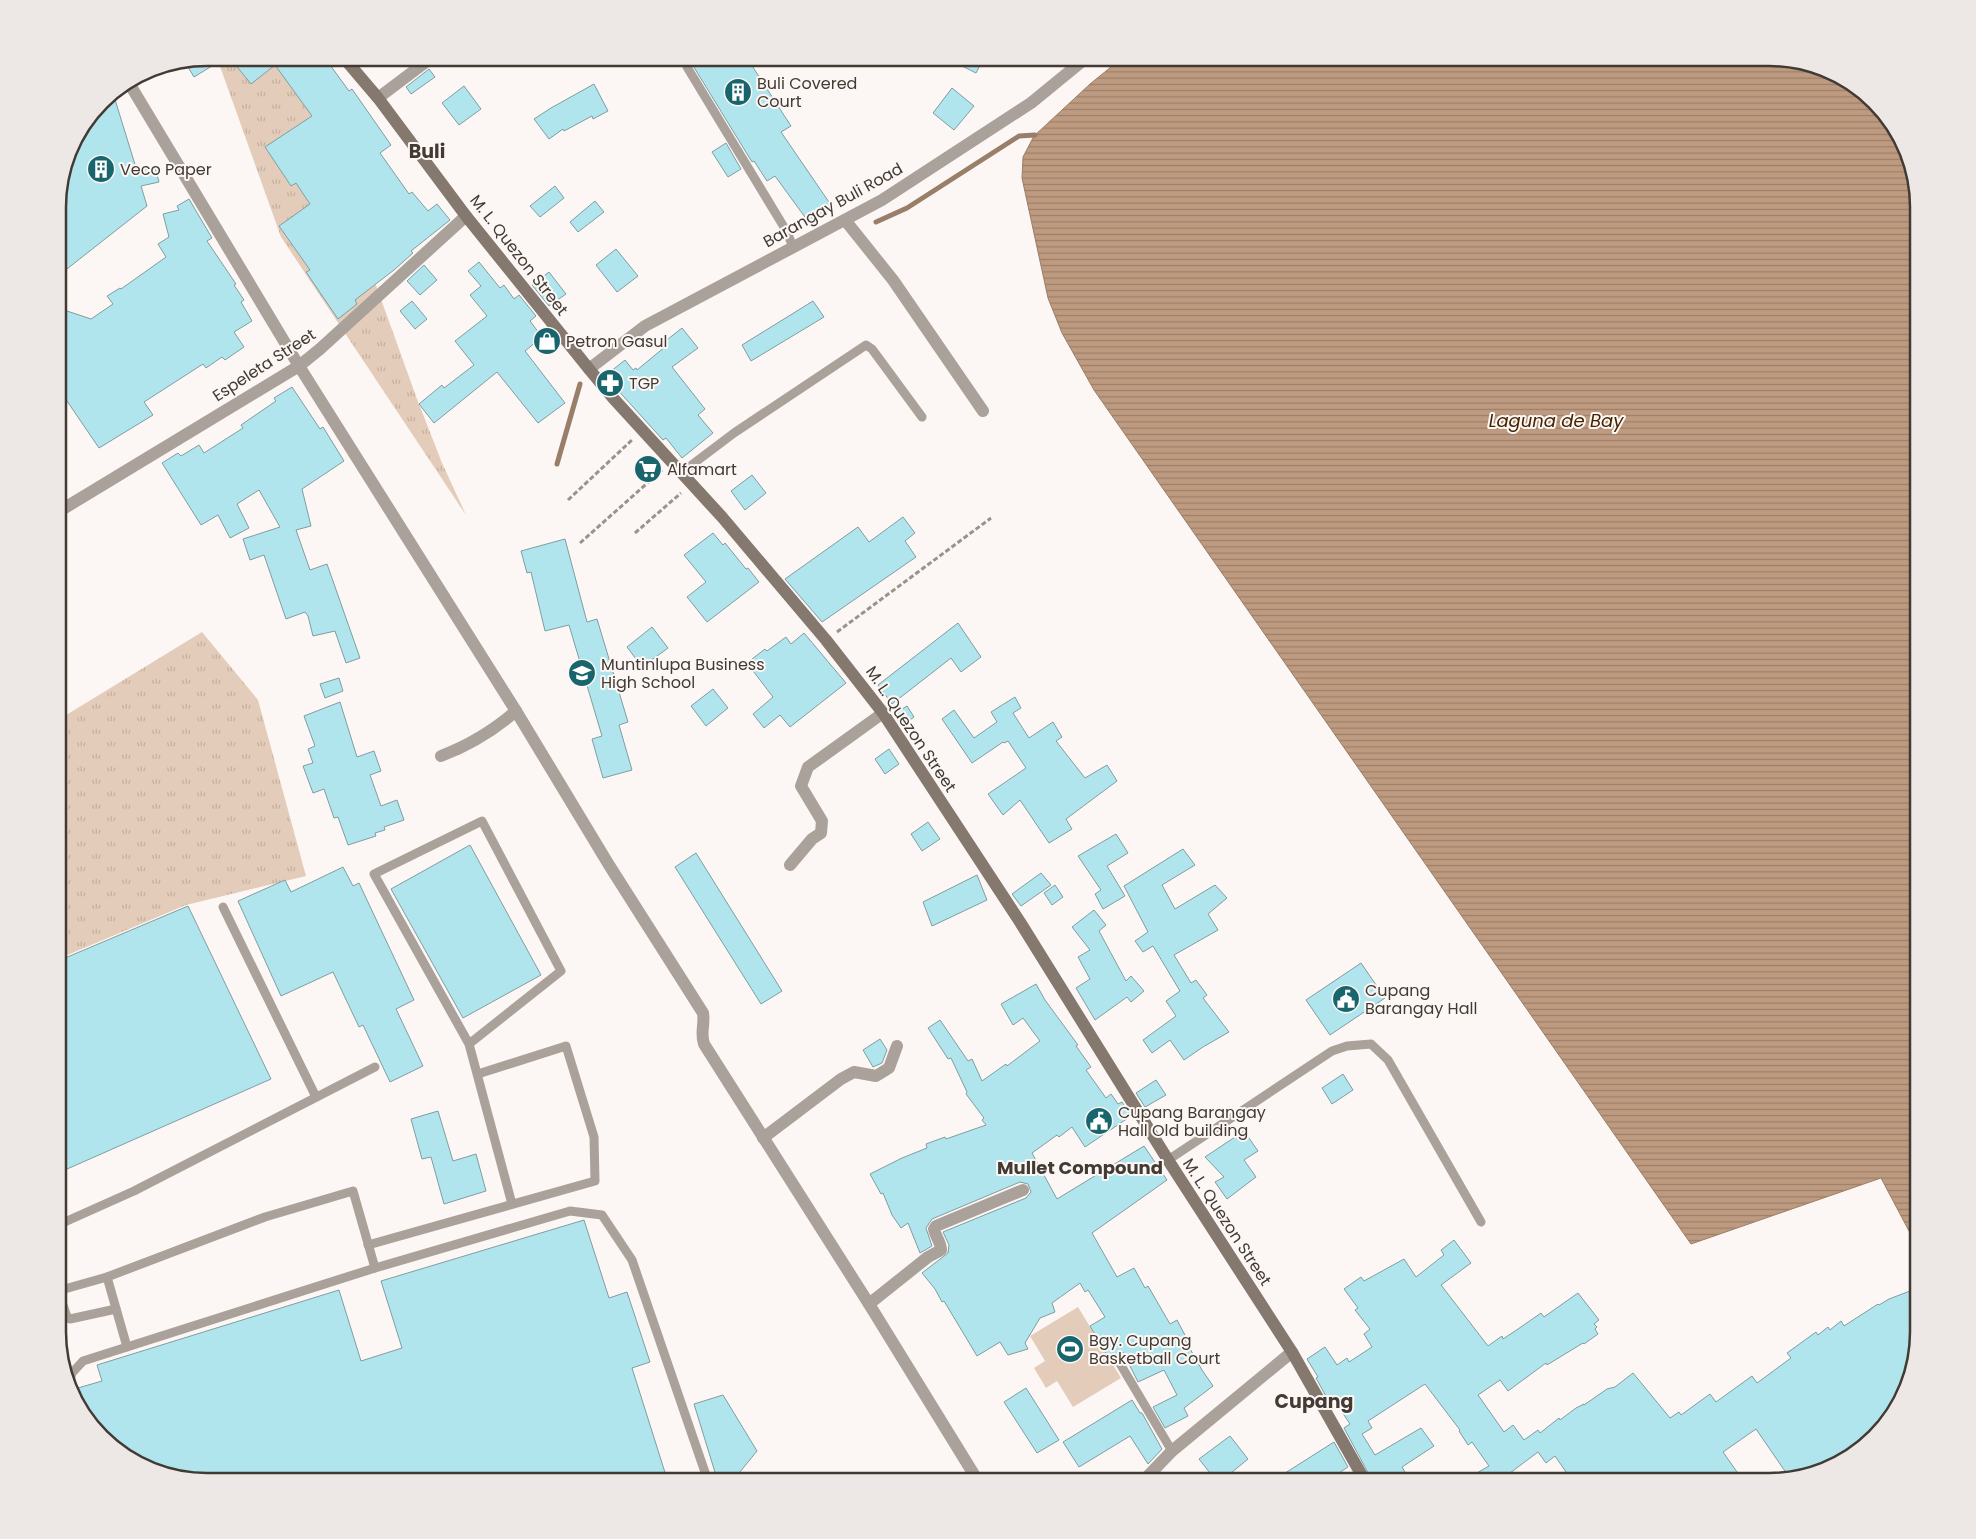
<svg xmlns="http://www.w3.org/2000/svg" width="1976" height="1539" font-family="Poppins,sans-serif">
<style>
.grass{fill:url(#grass-tufts)}
.green{fill:#e4ccba}
.water{fill:url(#water-rules);stroke:#997e69}
.lines{fill:none;stroke-linecap:round;stroke-linejoin:round}
.stream{stroke:#997e69;stroke-width:5}
.building{fill:#b0e5ed;stroke:#809da1}
.path{stroke:#99938d;stroke-width:3;stroke-dasharray:5 2.5;stroke-linecap:butt}
.lane{stroke:#aaa19a;stroke-width:9}
.street{stroke:#aaa19a;stroke-width:12}
.secondary{stroke:#85786e;stroke-width:12}
.labels{text-anchor:middle;dominant-baseline:central;stroke-width:4;stroke-linejoin:round;paint-order:stroke}
.poi-label{font-size:16px;fill:#423a33;stroke:#fcf7f4;text-anchor:start}
.street-label{font-size:16px;fill:#423a33;stroke:#fcf7f4}
.water-label{font-size:18px;font-style:italic;fill:#452301;stroke:#fcf7f4}
.neighbourhood-label{font-size:18px;font-weight:bold;fill:#423a33;stroke:#fcf7f4}
.quarter-label{font-size:19px;font-weight:bold;fill:#423a33;stroke:#fcf7f4}
.rim{fill:none;stroke:#423a33;stroke-width:2.5}
</style>
<defs>
<pattern id="grass-tufts" width="24" height="20" patternUnits="userSpaceOnUse" patternTransform="scale(1.25)"><rect width="24" height="20" fill="#e4ccba"/><path d="M3 7l-1-3M5 7V3M7 7l1-3M15 17l-1-3M17 17v-4M19 17l1-3" fill="none" stroke="#c5b0a0"/></pattern>
<pattern id="water-rules" width="6" height="5" patternUnits="userSpaceOnUse" patternTransform="scale(1.25)"><rect width="6" height="5" fill="#be9b80"/><path d="M0 2.5h6" fill="none" stroke="#9c7f69"/></pattern>
</defs>
<rect width="100%" height="100%" fill="#fcf7f4"/>
<g class="grass">
<polygon points="217,58 294,58 417,399 442,463 466,515 281,237"/>
<polygon points="202,632 258,700 306,876 186,905 58,959 58,720"/>
</g>
<polygon class="green" points="1078,1307 1121,1378 1073,1407 1057,1381 1046,1388 1034,1368 1045,1361 1030,1336"/>
<polygon class="water" points="1122,58 1769,58 1817,66 1860,89 1903,141 1918,207 1918,1248 1881,1178 1691,1244 1094,390 1062,333 1048,298 1022,178 1023,157 1034,136 1090,84"/>
<g class="lines">
<g class="stream">
<polyline points="876,222 907,208 1019,136 1035,135"/>
<polyline points="557,464 580,384"/>
</g>
</g>
<g class="building">
<polygon points="207,58 225,58 194,77 185,62"/>
<polygon points="230,58 325,58 349,91 352,89 391,145 380,153 409,194 412,192 428,211 437,204 450,220 411,251 413,253 394,270 355,300 357,304 338,319 306,272 310,270 279,226 310,204 296,183 291,186 265,147 312,116 275,65 251,84"/>
<polygon points="685,58 747,58 791,126 781,132 833,208 810,224 775,176 767,181 754,161 752,162 692,64"/>
<polygon points="946,58 984,58 976,73"/>
<polygon points="429,69 435,77 411,94 406,87"/>
<polygon points="594,84 608,111 593,119 592,116 564,131 563,129 549,139 534,119 551,108"/>
<polygon points="464,86 481,109 459,125 442,103"/>
<polygon points="952,88 974,106 954,130 933,113"/>
<polygon points="113,93 137,171 155,167 159,182 141,186 147,206 58,276 58,197 73,141 101,101"/>
<polygon points="726,143 741,169 728,177 712,152"/>
<polygon points="555,186 564,198 540,217 530,206"/>
<polygon points="189,199 212,238 207,241 236,284 234,285 244,300 241,302 252,321 234,332 244,347 225,360 222,357 206,368 203,364 144,402 153,415 99,448 67,401 59,421 58,421 58,308 91,319 113,304 107,296 120,288 121,289 166,257 158,244 169,237 163,214 179,210 177,206"/>
<polygon points="595,201 604,212 578,232 570,222"/>
<polygon points="616,249 638,276 617,292 596,265"/>
<polygon points="479,262 500,288 504,285 514,299 519,295 536,316 530,321 542,337 525,351 565,403 538,423 497,372 434,423 419,404 442,385 444,388 474,365 455,341 487,316 470,295 481,286 468,271"/>
<polygon points="424,265 437,280 420,295 407,281"/>
<polygon points="549,272 566,294 549,306 532,285"/>
<polygon points="412,301 427,319 415,329 400,311"/>
<polygon points="813,301 824,317 751,361 742,345"/>
<polygon points="682,328 698,348 672,367 705,409 698,415 713,433 682,458 666,438 663,440 605,376 625,360 633,370 636,368 637,370 666,346 663,343"/>
<polygon points="292,387 320,429 323,427 344,461 302,489 311,526 296,530 310,570 327,564 360,658 346,663 335,631 313,636 308,616 305,612 286,619 264,555 250,560 243,539 280,527 259,490 237,504 249,528 230,538 218,515 201,525 162,463 178,453 181,456 199,445 204,453 243,428 241,425 276,401 274,398"/>
<polygon points="752,475 766,493 745,510 731,491"/>
<polygon points="903,517 915,533 905,541 916,557 822,622 785,579 858,527 869,542"/>
<polygon points="713,533 723,545 725,543 746,569 748,568 759,582 707,622 687,597 706,582 684,555"/>
<polygon points="565,539 587,622 597,619 628,722 619,725 632,770 603,778 592,739 602,736 569,625 545,631 531,572 527,573 521,551"/>
<polygon points="958,623 981,657 961,672 951,658 892,704 878,685"/>
<polygon points="652,627 668,648 642,667 627,647"/>
<polygon points="804,633 846,683 790,727 780,715 764,728 753,714 773,697 747,663 765,649 767,651 786,637 791,644"/>
<polygon points="339,678 343,691 325,698 320,684"/>
<polygon points="713,689 728,708 706,726 691,706"/>
<polygon points="1015,697 1021,708 1013,713 1029,738 1053,722 1062,737 1056,741 1085,778 1107,765 1117,781 1066,819 1072,829 1049,843 1020,800 1003,815 988,794 1026,768 1008,741 1004,743 1003,742 972,763 942,719 954,710 974,738 997,722 991,712"/>
<polygon points="340,702 357,757 374,751 381,771 370,775 381,806 397,800 404,820 384,827 385,830 375,833 376,836 348,845 338,817 334,818 324,789 313,793 303,766 313,763 308,749 315,746 304,716"/>
<polygon points="907,706 914,717 901,726 894,714"/>
<polygon points="889,749 899,764 885,774 875,759"/>
<polygon points="928,822 940,839 922,851 911,834"/>
<polygon points="1116,834 1128,853 1107,866 1125,896 1103,909 1095,894 1101,890 1078,856"/>
<polygon points="470,845 541,975 463,1018 391,889"/>
<polygon points="1183,849 1195,865 1162,885 1175,909 1215,885 1227,898 1208,914 1218,930 1174,955 1191,983 1196,980 1207,995 1203,998 1229,1032 1203,1047 1184,1060 1170,1040 1152,1053 1143,1040 1176,1016 1166,1001 1180,991 1153,946 1143,952 1135,941 1148,932 1124,886"/>
<polygon points="696,853 782,991 761,1004 675,867"/>
<polygon points="343,867 353,886 359,883 414,1000 396,1009 423,1066 390,1082 363,1025 359,1027 333,972 281,996 238,901 285,880 291,892"/>
<polygon points="1041,873 1051,885 1021,906 1012,894"/>
<polygon points="977,875 987,900 932,926 923,902"/>
<polygon points="1055,885 1063,897 1052,905 1044,893"/>
<polygon points="188,906 271,1079 58,1173 58,961"/>
<polygon points="1094,910 1106,925 1099,931 1126,981 1131,976 1144,991 1131,1002 1127,997 1095,1020 1076,988 1090,979 1078,957 1090,950 1072,927"/>
<polygon points="1361,963 1385,998 1330,1035 1306,1000"/>
<polygon points="1036,984 1045,1000 1078,1045 1076,1046 1091,1067 1086,1070 1106,1098 1111,1094 1118,1104 1122,1102 1131,1116 1085,1147 1072,1127 1059,1137 1057,1135 1032,1153 1057,1199 1144,1146 1167,1180 1092,1233 1117,1277 1134,1268 1145,1288 1148,1286 1170,1324 1177,1320 1186,1337 1184,1338 1202,1370 1213,1386 1184,1408 1188,1416 1165,1428 1153,1407 1177,1395 1164,1370 1138,1382 1123,1352 1110,1360 1090,1326 1105,1317 1088,1290 1085,1292 1080,1283 1052,1303 1055,1312 1040,1318 1025,1343 1028,1349 1008,1355 1000,1342 977,1356 944,1301 942,1302 935,1289 922,1273 948,1253 949,1245 943,1232 1026,1198 1031,1192 1028,1184 1020,1182 932,1219 926,1228 932,1246 920,1253 908,1223 901,1228 892,1215 883,1193 881,1194 870,1174 902,1158 927,1148 926,1144 945,1137 946,1139 986,1125 982,1120 984,1118 966,1094 967,1092 951,1058 948,1059 928,1028 940,1020 968,1061 972,1059 982,1081 1006,1064 1007,1066 1040,1041 1023,1018 1013,1025 1001,1004"/>
<polygon points="880,1039 887,1050 882,1063 873,1067 863,1050"/>
<polygon points="1343,1074 1353,1090 1332,1104 1322,1088"/>
<polygon points="1156,1080 1166,1095 1145,1107 1136,1093"/>
<polygon points="438,1111 453,1161 476,1154 486,1191 444,1204 431,1157 422,1159 411,1119"/>
<polygon points="1244,1131 1258,1151 1244,1160 1256,1177 1227,1199 1215,1182 1224,1177 1205,1157"/>
<polygon points="584,1220 609,1298 627,1292 650,1362 632,1368 668,1482 207,1482 159,1473 116,1450 73,1398 71,1390 102,1381 97,1365 339,1290 361,1361 402,1348 381,1281"/>
<polygon points="1454,1240 1471,1263 1441,1285 1488,1346 1502,1336 1503,1339 1518,1329 1541,1313 1544,1317 1578,1293 1599,1320 1594,1324 1597,1327 1595,1329 1598,1334 1584,1344 1583,1343 1547,1365 1546,1363 1508,1391 1500,1380 1478,1395 1504,1432 1513,1425 1524,1440 1538,1430 1540,1433 1559,1418 1560,1420 1576,1408 1584,1404 1584,1405 1607,1389 1615,1387 1633,1373 1670,1418 1679,1412 1681,1415 1710,1394 1716,1402 1752,1376 1757,1383 1791,1358 1787,1353 1816,1332 1818,1335 1828,1327 1830,1330 1841,1321 1844,1326 1878,1304 1879,1305 1889,1299 1918,1288 1918,1302 1910,1306 1918,1318 1918,1332 1910,1380 1887,1423 1835,1466 1789,1477 1756,1429 1723,1452 1744,1482 1573,1482 1555,1456 1546,1463 1538,1452 1506,1476 1510,1482 1461,1482 1489,1466 1472,1442 1468,1445 1459,1431 1460,1430 1425,1384 1368,1421 1372,1428 1362,1434 1375,1455 1421,1428 1434,1446 1402,1467 1411,1482 1373,1482 1344,1428 1350,1424 1332,1397 1328,1400 1316,1378 1318,1377 1307,1359 1325,1347 1337,1365 1347,1358 1349,1362 1372,1347 1364,1334 1370,1329 1355,1310 1358,1308 1344,1289 1361,1277 1364,1281 1404,1259 1416,1277 1444,1255 1441,1250"/>
<polygon points="1026,1388 1059,1440 1037,1453 1004,1402"/>
<polygon points="723,1395 757,1451 735,1478 718,1482 694,1404"/>
<polygon points="1132,1400 1140,1413 1142,1413 1162,1449 1148,1464 1130,1436 1079,1467 1063,1442"/>
<polygon points="1230,1436 1248,1459 1220,1482 1217,1482 1199,1459"/>
<polygon points="1334,1442 1348,1467 1325,1482 1271,1482"/>
</g>
<g class="lines">
<g class="path">
<polyline points="568,500 633,439"/>
<polyline points="635,533 681,493"/>
<polyline points="580,543 662,470"/>
<polyline points="837,632 991,518"/>
</g>
<g class="lane">
<polyline points="687,67 787,232 793,247"/>
<polyline points="681,473 734,433 866,345 872,349 922,417"/>
<polyline points="223,907 316,1097"/>
<polyline points="469,1044 561,971 482,821 374,874 469,1044 512,1204"/>
<polyline points="1168,1160 1332,1051 1347,1046 1371,1044 1388,1060 1481,1222"/>
<polyline points="58,1225 134,1191 375,1067"/>
<polyline points="368,1245 595,1181 594,1137 566,1046 478,1074"/>
<polyline points="107,1277 127,1347"/>
<polyline points="116,1309 70,1319 67,1317 59,1293 61,1290 107,1277 265,1217 353,1191 375,1268"/>
<polyline points="1119,1362 1172,1451"/>
<polyline points="69,1383 72,1373 83,1361 375,1268 570,1211 602,1215 632,1260 708,1481"/>
</g>
<g class="street">
<path d="M129,83L299,366L516,711L609,865L703,1013C705,1024 700,1033 704,1044L869,1304L978,1481"/>
<polyline points="378,98 431,58"/>
<polyline points="845,220 893,280 983,411"/>
<polyline points="589,369 645,326 882,200 1031,103 1086,58"/>
<polyline points="58,512 299,366 320,349 466,216"/>
<path d="M441,756C470,745 493,731 516,711"/>
<polyline points="790,865 812,839 821,833 822,821 801,786 808,767 883,713"/>
<polyline points="763,1138 841,1079 854,1072 876,1076 889,1068 897,1046"/>
<path d="M869,1304L928,1257L941,1250C941,1242 935,1236 934,1229L936,1226L1023,1190"/>
<polyline points="1147,1481 1146,1478 1172,1451 1292,1352"/>
</g>
<polyline class="secondary" points="344,58 378,98 466,216 589,369 613,398 722,517 826,640 883,713 1020,922 1168,1160 1292,1352 1365,1481"/>
</g>
<defs>
<g id="building-disc" transform="scale(1.4375)"><circle r="9.5" fill="#19656e" stroke="#fcf7f4"/><path d="M-4-6H4V6H1V3H-1V6H-4ZM-2.5-4.3h1.7v1.8h-1.7ZM.8-4.3h1.7v1.8H.8ZM-2.5-1h1.7V.8h-1.7ZM.8-1h1.7V.8H.8Z" fill="#fff"/></g>
<g id="shop-disc" transform="scale(1.4375)"><circle r="9.5" fill="#19656e" stroke="#fcf7f4"/><path d="M-5-2.5h2.3a2.7 3.5 0 0 1 5.4 0H5L5.5 6h-11ZM-1.5-2.5h3a1.5 2.3 0 0 0-3 0Z" fill="#fff"/></g>
<g id="pharmacy-disc" transform="scale(1.4375)"><circle r="9.5" fill="#19656e" stroke="#fcf7f4"/><path d="M-2-6h4v4h4v4h-4v4h-4v-4h-4v-4h4Z" fill="#fff"/></g>
<g id="supermarket-disc" transform="scale(1.4375)"><circle r="9.5" fill="#19656e" stroke="#fcf7f4"/><path d="M-6-5.5h2.5l.6 2H6L4.5 2H-2.5L-4.4-4H-6ZM-1.5 3.2a1.3 1.3 0 1 0 .1 0ZM3 3.2a1.3 1.3 0 1 0 .1 0Z" fill="#fff"/></g>
<g id="school-disc" transform="scale(1.4375)"><circle r="9.5" fill="#19656e" stroke="#fcf7f4"/><path d="M0-5L7-2L0 1L-7-2ZM-4 1L0 2.5L4 1V4Q0 6-4 4Z" fill="#fff"/></g>
<g id="civic-disc" transform="scale(1.4375)"><circle r="9.5" fill="#19656e" stroke="#fcf7f4"/><path d="M-.6-6.5H3V-4.5H.6V-3L4-1V1h2V6H-6V1h2V-1L-.6-3ZM-1.2 2.5V6h2.4V2.5Z" fill="#fff"/></g>
<g id="stadium-disc" transform="scale(1.4375)"><circle r="9.5" fill="#19656e" stroke="#fcf7f4"/><path d="M0-5a6.5 5 0 1 0 0 10a6.5 5 0 1 0 0-10ZM-3.5-1.8h7v3.6h-7Z" fill="#fff"/></g>
</defs>
<g fill-rule="evenodd">
<use href="#building-disc" x="738" y="92"/>
<use href="#building-disc" x="101" y="169"/>
<use href="#shop-disc" x="547" y="341"/>
<use href="#pharmacy-disc" x="610" y="383"/>
<use href="#supermarket-disc" x="648" y="469"/>
<use href="#school-disc" x="582" y="673"/>
<use href="#civic-disc" x="1346" y="999"/>
<use href="#civic-disc" x="1099" y="1121"/>
<use href="#stadium-disc" x="1070" y="1349"/>
</g>
<g class="labels">
<g class="poi-label">
<text x="757" y="83">Buli Covered<tspan x="757" dy="18">Court</tspan></text>
<text x="120" y="169">Veco Paper</text>
<text x="566" y="341">Petron Gasul</text>
<text x="629" y="383">TGP</text>
<text x="667" y="469">Alfamart</text>
<text x="601" y="664">Muntinlupa Business<tspan x="601" dy="18">High School</tspan></text>
<text x="1365" y="990">Cupang<tspan x="1365" dy="18">Barangay Hall</tspan></text>
<text x="1118" y="1112">Cupang Barangay<tspan x="1118" dy="18">Hall Old building</tspan></text>
<text x="1089" y="1340">Bgy. Cupang<tspan x="1089" dy="18">Basketball Court</tspan></text>
</g>
<g class="street-label">
<text transform="translate(833 205) rotate(-29)">Barangay Buli Road</text>
<text transform="translate(519 255) rotate(52)">M. L. Quezon Street</text>
<text transform="translate(264 365) rotate(-33)">Espeleta Street</text>
<text transform="translate(911 729) rotate(56)">M. L. Quezon Street</text>
<text transform="translate(1227 1222) rotate(57)">M. L. Quezon Street</text>
</g>
<g class="water-label">
<text x="1556" y="420">Laguna de Bay</text>
</g>
<g class="neighbourhood-label">
<text x="1080" y="1167">Mullet Compound</text>
</g>
<g class="quarter-label">
<text x="427" y="151">Buli</text>
<text x="1314" y="1401">Cupang</text>
</g>
</g>
<path d="M0 0H1976V1539H0ZM207 66H1769A141 141 0 0 1 1910 207V1332A141 141 0 0 1 1769 1473H207A141 141 0 0 1 66 1332V207A141 141 0 0 1 207 66Z" fill="#ede8e5" fill-rule="evenodd"/>
<path class="rim" d="M207 66H1769A141 141 0 0 1 1910 207V1332A141 141 0 0 1 1769 1473H207A141 141 0 0 1 66 1332V207A141 141 0 0 1 207 66Z"/>
</svg>
